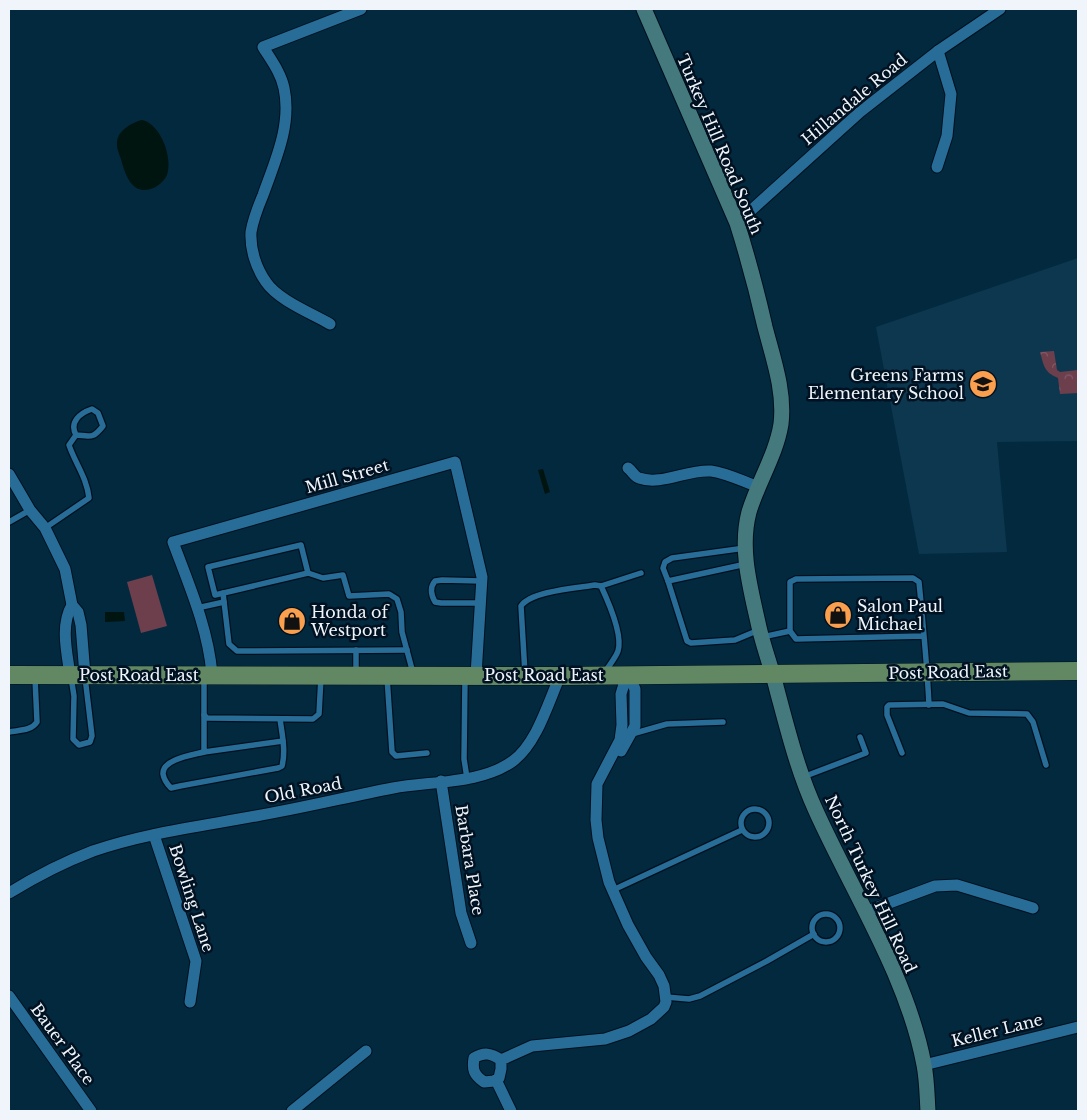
<svg xmlns="http://www.w3.org/2000/svg" width="1087" height="1120" font-family="'Libre Baskerville',serif">
<style>
.built{fill:#0c374f}
.green{fill:#6d3f4d}
.park{fill:url(#park-crowns)}
.water{fill:#001410}
.lines{fill:none;stroke-linecap:round;stroke-linejoin:round}
.lane-casing{stroke:#00111e;stroke-width:8}
.street-casing{stroke:#00111e;stroke-width:13}
.secondary-casing{stroke:#00111e;stroke-width:17}
.primary-casing{stroke:#00111e;stroke-width:19}
.lane{stroke:#286d98;stroke-width:5.5}
.street{stroke:#286d98;stroke-width:11}
.secondary{stroke:#447a7d;stroke-width:15}
.primary{stroke:#618863;stroke-width:18}
.labels{text-anchor:middle;dominant-baseline:central;stroke-width:5;stroke-linejoin:round;paint-order:stroke}
.street-label{font-size:16px;fill:#eff5fa;stroke:#001121}
.poi-label{font-size:16px;fill:#eff5fa;stroke:#001121;text-anchor:start}
</style>
<defs>
<pattern id="park-crowns" width="20" height="18" patternUnits="userSpaceOnUse" patternTransform="scale(1.25)"><rect width="20" height="18" fill="#6d3f4d"/><path d="M2 6a3 3 0 1 1 6 0M12 15a3 3 0 1 1 6 0" fill="none" stroke="#825b68"/></pattern>
</defs>
<rect width="100%" height="100%" fill="#03293f"/>
<polygon class="built" points="1078,258 1078,441 997,442 1007,552 919,554 876,327"/>
<polygon class="green" points="152,575 167,626 141,633 127,582"/>
<path class="park" d="M1054,351L1057,370L1060,372L1078,370V393L1060,394L1058,378C1044,372 1044,366 1040,352Z"/>
<g class="water">
<path d="M142,120C161,124 173,158 167,175C162,186 146,195 135,187C128,182 124,170 122,163C121,157 117,151 117,145C116,131 131,123 142,120Z"/>
<polygon points="543,469 550,492 545,494 538,470"/>
<polygon points="105,612 124,612 125,621 105,622"/>
</g>
<g class="lines">
<g class="lane-casing">
<g id="lane">
<polyline points="9,522 30,510"/>
<path d="M45,528L89,498C87,478 75,463 69,445L76,435C91,436 93,439 103,426L98,413L92,409C80,413 69,422 76,435"/>
<polyline points="745,548 672,558 665,562 663,568 668,581 746,564"/>
<polyline points="308,573 301,545 208,567 215,595 308,573 323,578 343,575 349,596 389,594 397,599 401,612 402,632 413,673"/>
<polyline points="668,581 687,641 691,643 735,640 759,630"/>
<path d="M601,586C608,601 623,635 618,651C615,659 609,665 605,672"/>
<polyline points="223,593 229,644 237,651 407,650"/>
<path d="M479,603H441L435,602C431,595 430,587 435,581L442,580L481,581"/>
<polyline points="197,608 224,602"/>
<path d="M924,636L796,639L790,631V582L796,579L913,578L919,582C923,623 927,663 929,705"/>
<polyline points="762,637 790,631"/>
<polyline points="356,650 356,673"/>
<path d="M525,674L521,606C531,591 577,588 595,585L601,586L641,573"/>
<polyline points="71,677 74,696 73,739 79,745 90,742 92,736 85,677"/>
<polyline points="204,677 204,715 207,718 313,719 319,714 321,677"/>
<polyline points="387,677 392,752 396,756 427,753"/>
<polyline points="465,678 464,759 467,778"/>
<polyline points="204,715 204,752 283,741"/>
<path d="M9,732C19,730 31,731 37,722L35,678"/>
<polyline points="632,734 667,724 723,722"/>
<path d="M204,752C193,755 162,759 163,774C164,780 167,784 171,788L180,786L278,768L282,766C286,751 282,734 280,719"/>
<polyline points="902,753 887,715 887,707 889,705 943,704 969,713 1027,714 1033,722 1046,765"/>
<polyline points="803,777 866,753 860,737"/>
<circle cx="755" cy="823" r="14"/>
<polyline points="613,890 742,830"/>
<circle cx="826" cy="928" r="14"/>
<polyline points="666,997 689,999 700,996 767,961 814,934"/>
</g>
</g>
<g class="street-casing">
<g id="street">
<polyline points="937,167 947,136 951,94 938,51"/>
<polyline points="737,223 860,112 938,51 1000,9"/>
<path d="M330,324C311,313 278,300 266,282C256,268 250,249 251,232C253,220 258,207 263,195C275,161 292,125 284,88C281,73 271,60 263,47L361,9"/>
<path d="M628,468C632,471 635,477 639,478C661,486 688,469 711,471C727,473 744,482 759,487"/>
<polyline points="9,474 30,510 45,528 65,569 72,605 78,612 81,625 85,675"/>
<path d="M212,674C208,628 189,585 173,542L455,462L482,577L476,675"/>
<path d="M70,675C67,653 60,625 72,605"/>
<polyline points="621,751 635,726 635,689 628,675"/>
<polyline points="441,781 461,913 471,943"/>
<polyline points="154,835 196,961 190,1002"/>
<path d="M9,893C35,877 64,862 93,851C145,833 202,826 256,816C302,808 347,797 393,788C431,781 482,784 513,761C537,743 548,703 560,676"/>
<polyline points="865,912 935,886 957,885 1033,908"/>
<polyline points="9,996 91,1111"/>
<path d="M501,1060C491,1053 484,1052 474,1058C472,1070 474,1075 484,1082L494,1081L499,1078L501,1069V1060L532,1046L605,1039L629,1031L651,1019L664,1007L666,1002L664,986L659,975L646,957L628,925L609,882L598,838L596,820L597,784L620,740L622,725L621,694L624,684L628,675"/>
<polyline points="924,1065 1078,1027"/>
<polyline points="496,1080 511,1111"/>
<polyline points="292,1111 366,1051"/>
</g>
</g>
<g class="secondary-casing">
<path id="secondary" d="M644,9L737,223C748,258 757,292 765,327C773,358 785,391 781,424C776,455 758,482 749,512C739,550 751,590 759,627C764,649 772,669 777,690C788,731 798,772 816,811C852,891 908,978 924,1065C927,1080 927,1096 928,1111"/>
</g>
<g class="primary-casing">
<polyline id="primary" points="9,675 560,676 1078,671"/>
</g>
<use href="#lane" class="lane"/>
<use href="#street" class="street"/>
<use href="#secondary" class="secondary"/>
<use href="#primary" class="primary"/>
</g>
<defs>
<g id="school-disc" transform="scale(1.4375)"><circle r="9.5" fill="#fa9f4e" stroke="#001121"/><path d="M0-5L7-2L0 1L-7-2ZM-4 1L0 2.5L4 1V4Q0 6-4 4Z" fill="#111"/></g>
<g id="shop-disc" transform="scale(1.4375)"><circle r="9.5" fill="#fa9f4e" stroke="#001121"/><path d="M-5-2.5h2.3a2.7 3.5 0 0 1 5.4 0H5L5.5 6h-11ZM-1.5-2.5h3a1.5 2.3 0 0 0-3 0Z" fill="#111"/></g>
</defs>
<g fill-rule="evenodd">
<use href="#school-disc" x="983" y="384"/>
<use href="#shop-disc" x="838" y="615"/>
<use href="#shop-disc" x="292" y="621"/>
</g>
<g class="labels">
<g class="street-label">
<text transform="translate(854 99) rotate(-40)">Hillandale Road</text>
<text transform="translate(720 144) rotate(67)">Turkey Hill Road South</text>
<text transform="translate(347 476) rotate(-16)">Mill Street</text>
<text transform="translate(948 672) rotate(-1)">Post Road East</text>
<text x="139" y="675">Post Road East</text>
<text x="544" y="675">Post Road East</text>
<text transform="translate(303 790) rotate(-11)">Old Road</text>
<text transform="translate(470 860) rotate(81)">Barbara Place</text>
<text transform="translate(871 884) rotate(65)">North Turkey Hill Road</text>
<text transform="translate(192 898) rotate(72)">Bowling Lane</text>
<text transform="translate(997 1030) rotate(-14)">Keller Lane</text>
<text transform="translate(63 1044) rotate(54)">Bauer Place</text>
</g>
<g class="poi-label">
<text x="964" y="375" text-anchor="end">Greens Farms<tspan x="964" dy="18">Elementary School</tspan></text>
<text x="857" y="606">Salon Paul<tspan x="857" dy="18">Michael</tspan></text>
<text x="311" y="612">Honda of<tspan x="311" dy="18">Westport</tspan></text>
</g>
</g>
<rect width="1087" height="1120" fill="none" stroke="#eff5fa" stroke-width="20"/>
</svg>
